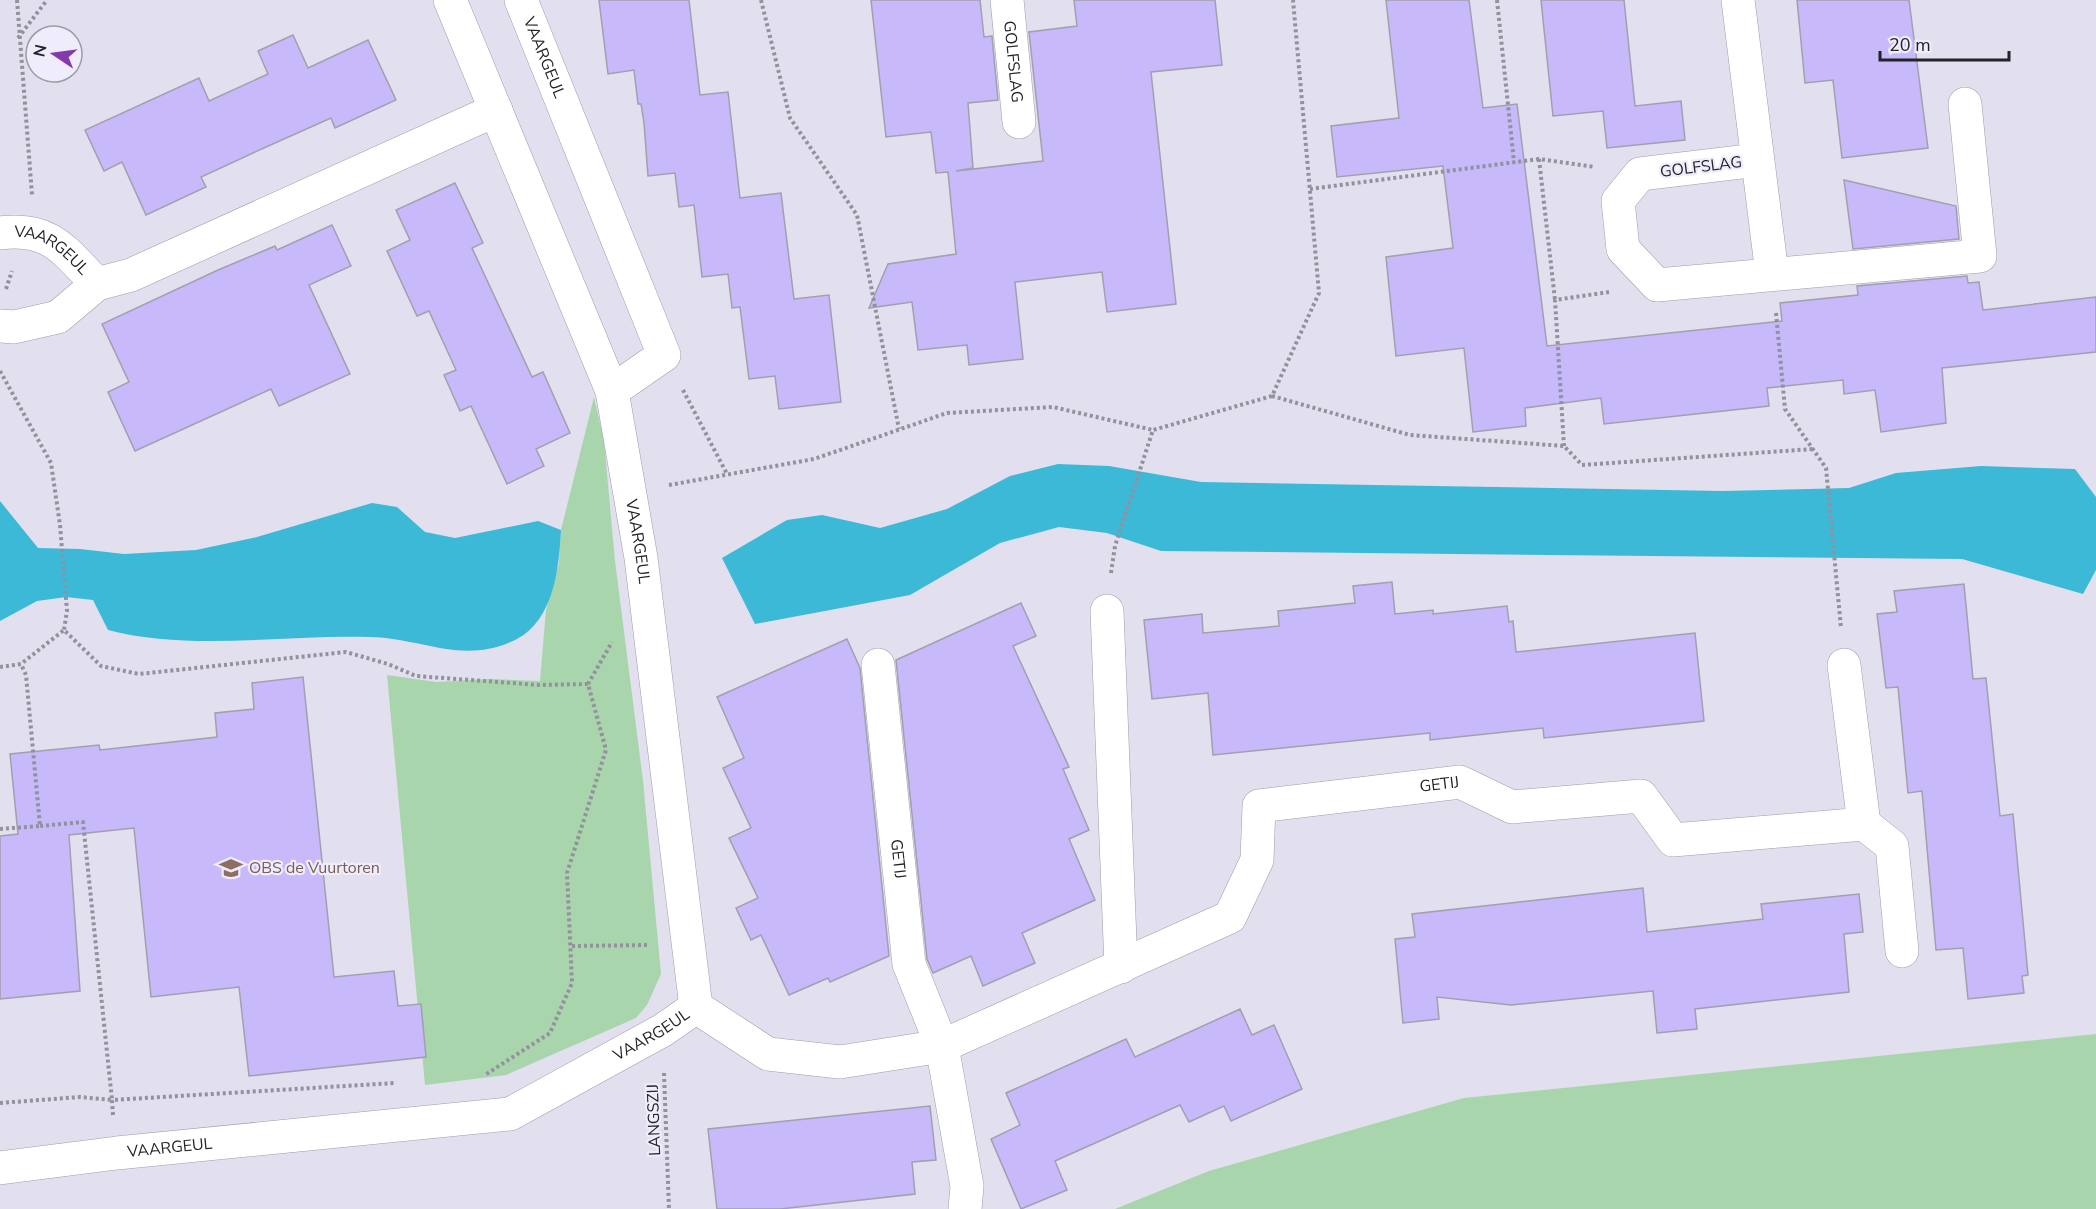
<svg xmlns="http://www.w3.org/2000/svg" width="2096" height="1209" font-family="'Nunito Sans',sans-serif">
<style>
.green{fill:#a8d5ab}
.water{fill:#3cb9d6}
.building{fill:#c7b9fa;stroke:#a29faf;stroke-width:1.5}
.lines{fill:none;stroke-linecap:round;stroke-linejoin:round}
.minor-casing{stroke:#9f9cab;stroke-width:34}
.path{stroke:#93919d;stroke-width:4;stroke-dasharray:3 3;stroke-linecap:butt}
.minor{stroke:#fff;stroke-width:33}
.labels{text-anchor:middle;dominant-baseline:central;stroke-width:4.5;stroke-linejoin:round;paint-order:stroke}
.street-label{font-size:16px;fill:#242328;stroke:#efecfc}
.education-label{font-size:16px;fill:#785e54;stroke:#efecfc;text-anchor:start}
</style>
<rect width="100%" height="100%" fill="#e2dfef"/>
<g class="green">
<polygon points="594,397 604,441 615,561 643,781 661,974 647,1005 636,1018 506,1075 425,1085 387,675 436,682 489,679 540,681 546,610 559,563 561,530"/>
<polygon points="2096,1034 2096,1209 1115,1209 1209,1171 1464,1098"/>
</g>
<g class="water">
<polygon points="1058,464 1109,466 1201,482 1722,491 1849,488 1896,473 1981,466 2075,469 2096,497 2096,570 2083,594 1962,559 1161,551 1107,533 1059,527 1000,543 910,595 755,624 722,558 787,520 822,515 880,528 947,509 1010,476"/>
<path d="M0,501L38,548L80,549L124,554L196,550L257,537L372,503L397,507L425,532L455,538L538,521L561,530C559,568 554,619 517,639C464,666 423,638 370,637C284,634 193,652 108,630L93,600L66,597L37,601L0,621Z"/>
</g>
<g class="building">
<polygon points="599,0 689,0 700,95 728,92 740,198 781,193 794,299 829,295 841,402 779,409 775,376 749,379 740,307 732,308 728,274 702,277 694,205 679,207 675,173 648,176 644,123 641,104 638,104 634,70 608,74"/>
<polygon points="871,0 980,0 984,37 992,36 998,100 968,103 973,168 956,171 1043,161 1029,32 1077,26 1074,0 1215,0 1222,65 1151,72 1176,304 1107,312 1102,272 1015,282 1023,359 969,365 967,345 918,350 912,302 869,308 888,264 956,254 948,172 936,173 931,132 886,137"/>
<polygon points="1386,0 1469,0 1483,108 1517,104 1547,346 1782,321 1780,303 1858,295 1857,286 1967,276 1968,283 1979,282 1983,310 2096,297 2096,352 1942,368 1946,423 1881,432 1875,390 1844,394 1843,380 1767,388 1769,406 1604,424 1601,398 1525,408 1526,426 1473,432 1464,348 1396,356 1386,257 1453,248 1443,166 1337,177 1331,126 1399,118"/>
<polygon points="1541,0 1624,0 1635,106 1681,101 1685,140 1607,148 1603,111 1553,116"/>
<polygon points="1797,0 1909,0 1928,148 1842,158 1833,80 1805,83"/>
<polygon points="293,35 308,68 368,40 396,100 335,128 331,118 266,147 201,177 206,187 146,215 122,162 104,171 85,130 199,78 209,101 268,74 258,51"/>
<polygon points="1844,180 1956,206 1959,239 1853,249"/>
<polygon points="455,183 483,243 472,248 532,377 543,372 570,433 536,449 544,466 507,484 471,406 460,411 444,375 456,370 429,311 417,316 387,251 410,240 396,210"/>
<polygon points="332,225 351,266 309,285 350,374 279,406 271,389 135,451 108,392 129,382 102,324 218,270 275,246 277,250"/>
<polygon points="1392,582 1395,614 1433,610 1433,614 1507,606 1509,622 1513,621 1516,652 1695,633 1704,721 1544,738 1543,728 1430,740 1430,733 1213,755 1208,693 1152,699 1144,620 1202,614 1203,633 1279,626 1278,611 1355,603 1353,586"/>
<polygon points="1964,584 1973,679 1986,678 2000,816 2013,814 2028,975 2022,976 2024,993 1968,999 1963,948 1936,950 1922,791 1908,793 1898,687 1886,688 1877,614 1897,612 1894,591"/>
<polygon points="1021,603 1036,636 1013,646 1069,767 1063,769 1089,830 1069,839 1095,900 1022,933 1035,963 983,986 971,956 933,973 927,959 896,660"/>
<polygon points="847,639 860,668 889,956 830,982 828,978 789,995 761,935 751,940 736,908 758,898 729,838 751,828 723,768 744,758 717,697"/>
<polygon points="303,677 334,977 394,971 398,1006 421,1004 426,1057 249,1076 239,987 151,997 134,828 69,835 80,991 0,999 0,836 18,834 10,754 99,745 100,750 217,737 215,713 254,709 252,683"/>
<polygon points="1643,888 1647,932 1763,919 1761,904 1859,894 1863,932 1844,934 1849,992 1695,1009 1697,1029 1657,1033 1653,991 1511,1005 1437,997 1439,1019 1403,1023 1395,939 1415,937 1412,914"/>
<polygon points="1240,1009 1252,1035 1274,1025 1302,1089 1231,1121 1224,1106 1189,1122 1180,1105 1055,1161 1067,1190 1021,1209 991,1139 1020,1125 1006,1093 1126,1039 1135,1057"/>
<polygon points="930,1106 936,1160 912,1162 915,1194 780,1209 717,1209 708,1129"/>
</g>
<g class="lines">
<g class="minor-casing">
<g id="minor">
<path id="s1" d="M450,0L612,391L641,558L696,1007"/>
<path id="s2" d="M521,0L664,355L612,391"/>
<path id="s3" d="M1007,0L1019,122"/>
<polyline points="1738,0 1772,274"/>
<polyline points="1757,160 1640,174 1618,201 1623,249 1657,285 1980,256 1965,104"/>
<path id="s4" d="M0,233C50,226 65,251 97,284L131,275L496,110"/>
<polyline points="0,326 14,327 58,317 97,284"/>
<polyline points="1107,611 1121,967"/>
<path id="s5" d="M878,665L909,964L942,1046L967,1186L965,1209"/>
<polyline points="1864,824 1892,846 1902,951"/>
<path id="s6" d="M696,1007L768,1054L840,1062L942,1046L1230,917L1257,860L1259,806L1460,782L1512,807L1641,796L1673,840L1864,824L1844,665"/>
<path id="s7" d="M0,1168L117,1153L510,1114L663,1030L696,1007"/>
</g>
</g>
<g class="path">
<polyline points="17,0 32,195"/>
<polyline points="761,0 790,118 857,215 899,429"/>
<polyline points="1497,0 1514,162"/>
<polyline points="18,38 47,0"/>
<polyline points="1539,159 1555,300"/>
<polyline points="1310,189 1539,159 1595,167"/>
<polyline points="6,289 12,271"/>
<polyline points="1776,313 1785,409 1826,468 1841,628"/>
<polyline points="0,371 51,463 60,525 67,611 64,630"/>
<polyline points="683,390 727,474"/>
<polyline points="1272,396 1410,435 1564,446 1582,465 1813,449"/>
<polyline points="1564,446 1555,300 1609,292"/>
<polyline points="669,485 814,459 947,413 1053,407 1153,430"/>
<polyline points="1111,573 1115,546 1153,430 1272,396 1319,293 1293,0"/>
<polyline points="0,667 21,664 64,630 101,666 139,674 346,652 388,664 416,676 539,685 588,684 606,750 567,873 572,983 550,1033 485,1075"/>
<polyline points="588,684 612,642"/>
<polyline points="0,829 40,826 26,675 21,664"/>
<polyline points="572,946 649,945"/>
<polyline points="664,1073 669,1209"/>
<polyline points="0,1103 80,1097 112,1100 83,822 40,826"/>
<polyline points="113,1115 112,1100 395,1083"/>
</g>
<use href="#minor" class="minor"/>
</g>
<defs>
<g id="school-bare" transform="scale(1.8)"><path d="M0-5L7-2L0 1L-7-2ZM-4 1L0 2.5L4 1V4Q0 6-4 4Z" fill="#8d6e63" stroke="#efecfc" stroke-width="2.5" paint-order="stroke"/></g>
</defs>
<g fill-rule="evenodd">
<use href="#school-bare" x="231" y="868"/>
</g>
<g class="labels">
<g class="street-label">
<text stroke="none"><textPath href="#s2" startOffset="62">VAARGEUL</textPath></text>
<text stroke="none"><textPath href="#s3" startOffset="62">GOLFSLAG</textPath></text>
<text transform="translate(1701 167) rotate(-7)">GOLFSLAG</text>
<text stroke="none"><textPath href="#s4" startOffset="57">VAARGEUL</textPath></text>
<text stroke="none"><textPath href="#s1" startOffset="576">VAARGEUL</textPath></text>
<text stroke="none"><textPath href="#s6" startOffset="876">GETIJ</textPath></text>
<text stroke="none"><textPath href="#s5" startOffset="195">GETIJ</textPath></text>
<text stroke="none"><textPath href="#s7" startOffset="675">VAARGEUL</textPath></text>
<text transform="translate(654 1120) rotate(-92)">LANGSZIJ</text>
<text stroke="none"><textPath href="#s7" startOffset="171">VAARGEUL</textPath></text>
</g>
<g class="education-label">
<text x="249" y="868">OBS de Vuurtoren</text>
</g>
</g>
<g transform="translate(54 54) rotate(283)"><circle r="28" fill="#efecfc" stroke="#9e9ca7" stroke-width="1.5"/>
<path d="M0-4.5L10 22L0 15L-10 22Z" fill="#823aac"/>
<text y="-9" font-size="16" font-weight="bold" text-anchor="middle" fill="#242328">N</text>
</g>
<path d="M1880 51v9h129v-9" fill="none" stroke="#242328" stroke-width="3"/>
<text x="1889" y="51" font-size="18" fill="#242328" stroke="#efecfc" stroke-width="4.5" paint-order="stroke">20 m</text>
</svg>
